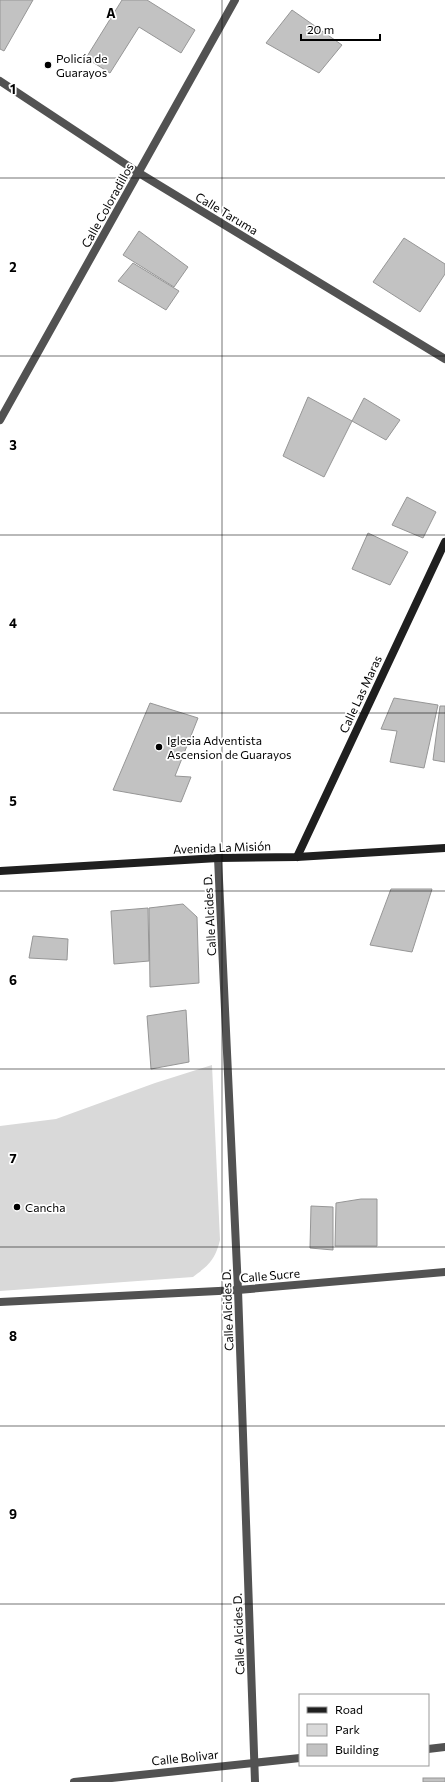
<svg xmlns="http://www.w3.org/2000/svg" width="445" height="1782" font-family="Commissioner,sans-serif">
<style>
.green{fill:#d9d9d9}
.building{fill:#c2c2c2;stroke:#969696}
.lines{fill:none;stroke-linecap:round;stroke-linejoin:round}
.street{stroke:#525252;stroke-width:8}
.secondary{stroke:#1f1f1f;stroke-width:8}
.grid{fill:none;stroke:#000;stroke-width:1;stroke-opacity:0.55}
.poi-dot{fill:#000;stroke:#fff;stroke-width:1.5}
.labels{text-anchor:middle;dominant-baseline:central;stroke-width:3.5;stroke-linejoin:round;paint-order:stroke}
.poi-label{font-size:12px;fill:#000;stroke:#fff;text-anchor:start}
.street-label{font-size:12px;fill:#000;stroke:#fff}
.grid-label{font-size:13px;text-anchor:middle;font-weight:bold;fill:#000;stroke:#fff;stroke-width:3.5;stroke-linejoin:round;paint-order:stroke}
</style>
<rect width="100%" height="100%" fill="#fff"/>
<path class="green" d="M212,1065L220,1240C215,1260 209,1265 193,1277L0,1291V1126L56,1119L155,1083Z"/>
<g class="building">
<polygon points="0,0 33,0 4,51 0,49"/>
<polygon points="122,0 147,0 195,30 181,53 139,27 110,73 86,58"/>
<polygon points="292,10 342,45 319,73 266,43"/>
<polygon points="139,231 188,267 174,287 123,255"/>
<polygon points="404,238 445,264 445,274 420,312 373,282"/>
<polygon points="133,263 179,291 166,310 118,281"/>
<polygon points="308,397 352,421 324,477 283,456"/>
<polygon points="364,398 400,420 386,440 352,421"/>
<polygon points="407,497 436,512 423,538 392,525"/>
<polygon points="368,533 408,552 390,585 352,569"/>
<polygon points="394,698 438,705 424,768 390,762 397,731 381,729"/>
<polygon points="150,703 198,718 175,776 191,777 181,802 113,790"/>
<polygon points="440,706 445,706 445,762 433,760"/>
<polygon points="391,889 432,889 412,952 370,945"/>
<polygon points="183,904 197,917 199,983 150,987 149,908"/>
<polygon points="148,908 149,961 114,964 111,911"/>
<polygon points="33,936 68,939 67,960 29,958"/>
<polygon points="186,1010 189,1062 151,1069 147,1016"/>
<polygon points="361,1199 377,1199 377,1246 335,1246 336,1203"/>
<polygon points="311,1206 333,1207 333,1250 310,1248"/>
<rect x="423" y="1778" width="22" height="4"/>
</g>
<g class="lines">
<g class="street">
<polyline points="0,81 139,173 445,359"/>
<polyline points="0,420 235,0"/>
<polyline points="218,858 238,1290 255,1782"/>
<polyline points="0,1302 238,1290 445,1272"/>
<polyline points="428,1749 445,1747"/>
<polyline points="74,1782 300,1758"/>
</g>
<g class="secondary">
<polyline points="297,857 445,542"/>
<polyline points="0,871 218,858 297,857 445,848"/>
</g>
</g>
<path class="grid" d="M222,0V1782M0,178H445M0,356H445M0,535H445M0,713H445M0,891H445M0,1069H445M0,1247H445M0,1426H445M0,1604H445"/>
<g class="poi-dot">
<circle cx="48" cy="65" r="4"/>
<circle cx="159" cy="747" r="4"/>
<circle cx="17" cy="1207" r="4"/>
</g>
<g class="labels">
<g class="poi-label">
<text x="56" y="58">Policía de<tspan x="56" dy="14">Guarayos</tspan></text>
<text x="167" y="740">Iglesia Adventista<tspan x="167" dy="14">Ascension de Guarayos</tspan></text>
<text x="25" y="1207">Cancha</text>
</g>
<g class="street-label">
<text transform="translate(107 205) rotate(-61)">Calle Coloradillos</text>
<text transform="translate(227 213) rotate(31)">Calle Taruma</text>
<text transform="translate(360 694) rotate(-65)">Calle Las Maras</text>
<text transform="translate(222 847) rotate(-2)">Avenida La Misión</text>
<text transform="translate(209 915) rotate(-93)">Calle Alcides D.</text>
<text transform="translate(270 1275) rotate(-5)">Calle Sucre</text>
<text transform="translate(227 1310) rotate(-92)">Calle Alcides D.</text>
<text transform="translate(238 1634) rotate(-92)">Calle Alcides D.</text>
<text transform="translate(185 1757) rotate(-6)">Calle Bolivar</text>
</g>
</g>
<g class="grid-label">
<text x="111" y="18">A</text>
<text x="13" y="94">1</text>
<text x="13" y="272">2</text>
<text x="13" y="450">3</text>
<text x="13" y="628">4</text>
<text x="13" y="806">5</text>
<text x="13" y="985">6</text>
<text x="13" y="1163">7</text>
<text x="13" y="1341">8</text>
<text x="13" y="1519">9</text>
</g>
<rect x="299" y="1694" width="130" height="72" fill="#ffffff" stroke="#999999"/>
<rect x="307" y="1707" width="20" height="6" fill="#1f1f1f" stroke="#999999"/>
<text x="335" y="1714" font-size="12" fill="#000000">Road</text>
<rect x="307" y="1724" width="20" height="12" fill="#d9d9d9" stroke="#999999"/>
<text x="335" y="1734" font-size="12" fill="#000000">Park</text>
<rect x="307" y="1744" width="20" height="12" fill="#c2c2c2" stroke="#999999"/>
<text x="335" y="1754" font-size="12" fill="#000000">Building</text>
<path d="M301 34v6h79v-6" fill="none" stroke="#000000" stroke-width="2"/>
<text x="307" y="34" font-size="12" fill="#000000" stroke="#ffffff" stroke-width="3" paint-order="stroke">20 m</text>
</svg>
